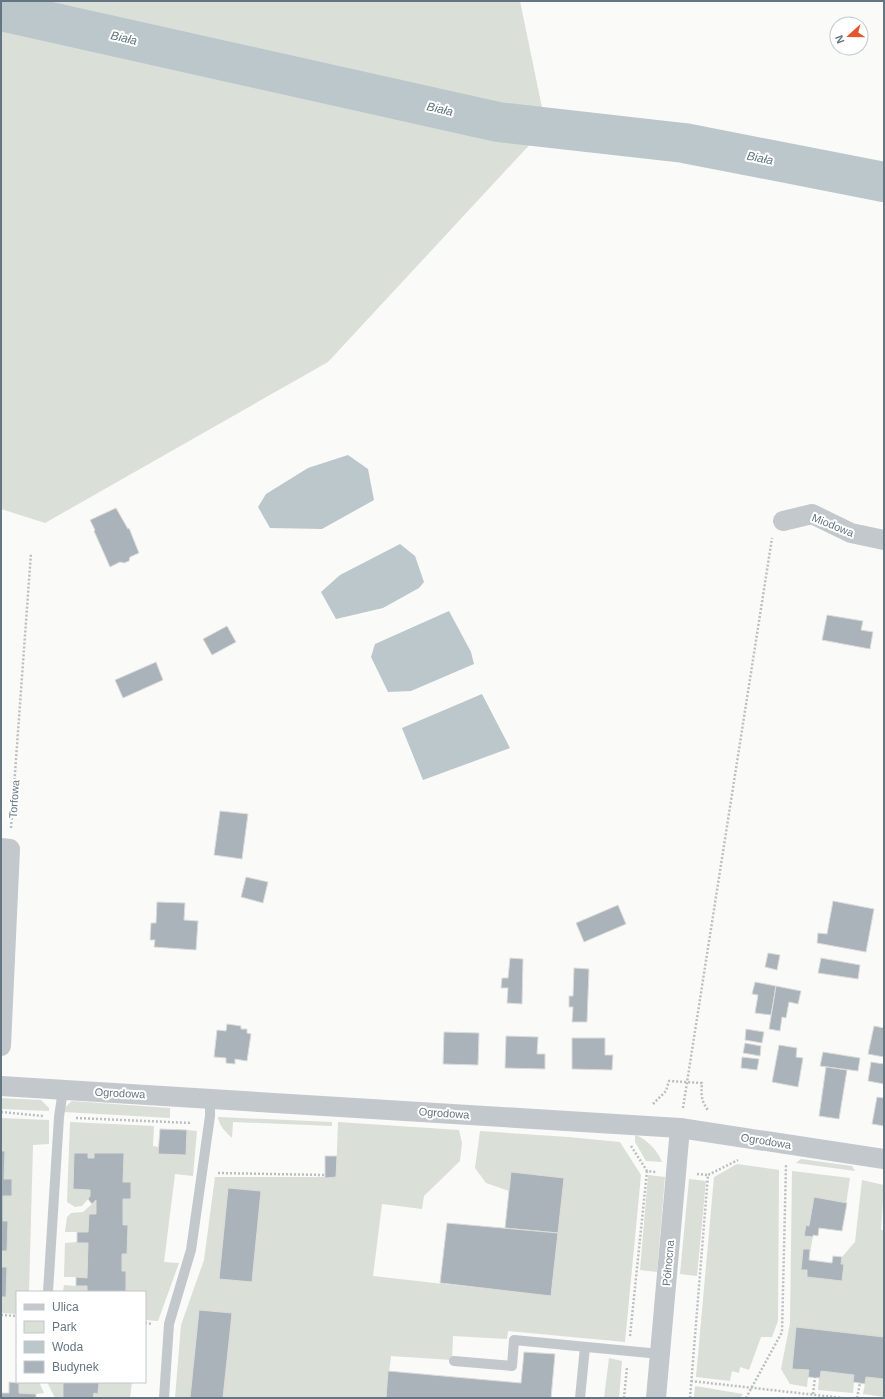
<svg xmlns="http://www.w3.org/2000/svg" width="885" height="1399" font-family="Helvetica,sans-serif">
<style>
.green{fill:#dadfd7}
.water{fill:#bbc7cb}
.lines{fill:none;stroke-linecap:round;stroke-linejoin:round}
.river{stroke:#bbc7cb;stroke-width:40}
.building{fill:#aab3b9;stroke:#dcdcda}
.path{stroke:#bbbfc2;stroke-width:2.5;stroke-dasharray:2 2;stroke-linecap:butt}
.service{stroke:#c3c8cc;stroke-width:10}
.minor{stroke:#c3c8cc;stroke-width:20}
.labels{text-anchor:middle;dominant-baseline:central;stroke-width:4;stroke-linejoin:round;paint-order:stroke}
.street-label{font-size:11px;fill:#657683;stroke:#fff}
.water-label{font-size:12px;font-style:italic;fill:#60757c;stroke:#fff}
</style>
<rect width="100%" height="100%" fill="#fafaf8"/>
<g class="green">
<polygon points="1,1 520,1 546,127 328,362 45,523 1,509"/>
<polygon points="1,1098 41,1100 49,1108 49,1111 1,1109"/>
<polygon points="72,1101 170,1108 170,1118 64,1112 63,1109"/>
<path d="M218,1117L332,1122V1126L233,1122L232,1138C226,1132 219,1126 218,1117Z"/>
<polygon points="1,1118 49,1120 49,1144 33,1145 29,1292 17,1292 17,1314 1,1313"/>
<polygon points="70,1122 154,1126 153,1146 159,1147 159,1154 186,1155 187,1130 197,1131 193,1176 175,1174 164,1262 179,1263 158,1321 145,1320 145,1292 63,1292 64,1285 76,1286 76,1277 64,1277 65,1243 77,1242 77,1232 65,1232 67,1217 71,1213 83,1212 92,1204 88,1199 82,1206 75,1207 67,1202"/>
<polygon points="338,1122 459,1130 462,1143 460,1161 424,1196 422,1209 382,1204 373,1276 551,1296 564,1178 509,1191 486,1183 475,1168 480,1131 568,1137 620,1142 641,1175 625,1342 508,1331 507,1339 453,1336 452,1360 391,1356 386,1398 175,1398 181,1325 204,1260 215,1177 336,1177"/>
<path d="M635,1135C647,1139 658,1151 662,1162L646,1161L635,1142Z"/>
<polygon points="801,1159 852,1166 855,1171 796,1163"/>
<polygon points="737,1164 779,1170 778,1321 772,1337 761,1337 749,1370 740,1367 739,1373 732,1371 730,1381 696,1377 714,1177"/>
<polygon points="792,1171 850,1178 842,1231 819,1228 818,1236 813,1235 809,1260 832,1263 833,1256 842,1257 855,1242 862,1180 884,1185 881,1230 884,1230 884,1397 863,1394 865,1384 854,1382 853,1393 818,1390 819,1378 808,1377 807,1387 790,1384 781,1369 790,1323"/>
<polygon points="648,1175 665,1177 657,1272 640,1270"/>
<polygon points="689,1179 706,1181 697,1276 680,1274"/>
<polygon points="609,1358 622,1361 619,1398 604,1398"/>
<polygon points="19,1382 39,1382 44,1393 36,1394 19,1393"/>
<polygon points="47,1382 63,1382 63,1398 55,1398"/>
<polygon points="99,1382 132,1382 130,1398 93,1398 94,1393 98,1393"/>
<polygon points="695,1386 743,1394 740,1398 694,1398"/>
</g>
<g class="water">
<polygon points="348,455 368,469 374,500 322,529 270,528 258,507 266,494 308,468"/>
<polygon points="400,544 415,556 424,582 419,588 383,608 336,619 321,592 340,575"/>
<polygon points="449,611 471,652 474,664 411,691 388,692 371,657 375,644"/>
<polygon points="482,694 510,748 423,780 402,728"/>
</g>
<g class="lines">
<polyline class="river" points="1,11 498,122 684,143 884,182"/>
</g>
<g class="building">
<polygon points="116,508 128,529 129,528 139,553 130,557 129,561 124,563 120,562 110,567 94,531 95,530 90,520"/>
<polygon points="827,615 863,621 861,630 873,632 870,649 822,640"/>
<polygon points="227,626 236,642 212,655 203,639"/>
<polygon points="156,662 163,680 123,698 115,680"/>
<polygon points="220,811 248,814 242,859 214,855"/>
<polygon points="246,877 268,882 263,903 241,897"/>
<polygon points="833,901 874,909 866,952 817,943 818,933 827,934"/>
<polygon points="157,902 185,903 184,920 198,921 196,950 154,947 155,940 150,940 151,923 156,923"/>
<polygon points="618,905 626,924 584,942 576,923"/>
<polygon points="768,953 780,955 777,970 765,967"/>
<polygon points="510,958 523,959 522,1004 507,1003 508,988 501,988 502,978 508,978"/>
<polygon points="821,958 860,965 858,979 818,973"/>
<polygon points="574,968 589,969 587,1022 572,1022 573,1007 569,1007 569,996 573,996"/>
<polygon points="755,982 776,986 771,1015 755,1013 758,995 752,994"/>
<polygon points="776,986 801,991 798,1004 789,1002 786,1018 782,1017 780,1031 769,1029"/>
<polygon points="227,1024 241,1026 241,1029 247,1029 247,1033 251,1034 247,1061 235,1059 235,1064 226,1063 226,1058 214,1057 217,1030 226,1031"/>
<polygon points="874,1026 884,1028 884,1057 868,1054"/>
<polygon points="746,1029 764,1032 762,1043 745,1040"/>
<polygon points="444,1032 479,1033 478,1065 443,1064"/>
<polygon points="506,1036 538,1037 537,1054 545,1054 545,1069 505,1068"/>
<polygon points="572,1038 605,1038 605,1055 613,1055 612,1070 572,1069"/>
<polygon points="745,1043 761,1046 760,1056 743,1053"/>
<polygon points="779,1045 797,1048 796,1057 803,1058 798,1087 772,1082"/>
<polygon points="823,1052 860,1058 858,1071 820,1066"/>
<polygon points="742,1057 759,1059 757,1070 741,1068"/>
<polygon points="871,1062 884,1064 884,1084 868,1081"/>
<polygon points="826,1067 847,1070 839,1119 819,1116"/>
<polygon points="877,1097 884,1098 884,1126 872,1124"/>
<polygon points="160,1129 187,1130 186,1155 158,1154"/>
<polygon points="1,1151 5,1151 4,1179 12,1179 12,1196 3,1196 3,1221 8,1221 7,1251 2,1251 2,1267 7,1267 6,1297 2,1297 1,1304"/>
<polygon points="74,1153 88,1153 88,1158 94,1158 94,1153 124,1153 123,1182 131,1182 131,1199 123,1199 123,1225 128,1225 127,1254 122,1254 122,1271 126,1271 126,1292 87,1292 87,1286 76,1286 76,1277 87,1278 88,1243 77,1243 77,1232 88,1232 89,1214 96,1214 96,1200 92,1204 88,1199 90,1196 90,1190 73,1189"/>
<polygon points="325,1156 337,1156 336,1177 325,1178"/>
<polygon points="511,1172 564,1178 558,1233 505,1228"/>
<polygon points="228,1188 261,1191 252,1282 219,1279"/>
<polygon points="814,1197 847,1203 842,1231 819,1228 818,1236 813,1235 813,1237 804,1236 806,1225 809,1226"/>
<polygon points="447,1223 558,1233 551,1296 440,1283"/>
<polygon points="803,1249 810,1249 809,1260 832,1263 833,1256 842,1257 841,1264 844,1264 842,1281 807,1277 807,1270 801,1270"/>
<polygon points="199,1310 232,1313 223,1398 190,1398"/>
<polygon points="796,1327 884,1337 884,1379 866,1377 865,1384 853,1382 854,1375 821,1371 820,1378 808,1377 809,1370 792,1369"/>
<polygon points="524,1352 555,1354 551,1398 386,1398 388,1371 521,1383"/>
<polygon points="9,1382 19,1383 19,1393 36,1394 36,1398 1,1398 1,1393 9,1393"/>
<polygon points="63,1382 99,1382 98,1394 94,1393 93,1398 63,1398"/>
</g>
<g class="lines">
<g class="path">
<polyline points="11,828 31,553"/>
<path d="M653,1104L666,1091L669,1081L702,1083C701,1094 701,1101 708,1110"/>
<polyline points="683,1108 772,538"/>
<polyline points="1,1112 43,1116"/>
<polyline points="76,1118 192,1123"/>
<polyline points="631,1146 647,1171 656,1172"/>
<polyline points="218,1173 324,1175"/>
<polyline points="697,1174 708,1175"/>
<polyline points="1,1315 17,1316"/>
<polyline points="145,1323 152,1324"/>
<polyline points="630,1336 647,1171"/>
<polyline points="691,1381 843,1398"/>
<polyline points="813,1394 815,1377"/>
<polyline points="624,1398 627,1367"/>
<polyline points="690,1398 708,1175 738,1160"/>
<polyline points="746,1398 782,1332 786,1165"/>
<polyline points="857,1398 860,1383"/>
</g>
<g class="service">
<polyline points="48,1292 59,1117 63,1090"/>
<polyline points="454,1361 512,1366 514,1340 660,1354"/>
<polyline points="164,1398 169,1324 191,1250 210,1116 210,1098"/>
<polyline points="580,1398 585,1347"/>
</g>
<g class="minor">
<polyline points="783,521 812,514 851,533 884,540"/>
<polyline points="1,848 10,849 1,1046"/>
<polyline points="1,1086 680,1128 884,1159"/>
<polyline points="656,1398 680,1128"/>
</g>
</g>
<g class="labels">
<g class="street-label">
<text transform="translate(833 525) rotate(22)">Miodowa</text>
<text transform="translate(14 799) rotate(-86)">Torfowa</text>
<text transform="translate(120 1093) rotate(3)">Ogrodowa</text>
<text transform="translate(444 1113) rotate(4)">Ogrodowa</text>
<text transform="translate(766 1141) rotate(9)">Ogrodowa</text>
<text transform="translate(668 1263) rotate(-85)">Północna</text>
</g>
<g class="water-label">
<text transform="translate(124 38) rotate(13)">Biała</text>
<text transform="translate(440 109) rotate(13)">Biała</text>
<text transform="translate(760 158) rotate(11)">Biała</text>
</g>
</g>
<rect width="885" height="1399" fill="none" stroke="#657683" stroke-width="4"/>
<rect x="16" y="1291" width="130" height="92" fill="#ffffff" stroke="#c1c8cd"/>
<rect x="24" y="1304" width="20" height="6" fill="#c3c8cc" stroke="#c1c8cd"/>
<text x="52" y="1311" font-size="12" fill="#657683">Ulica</text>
<rect x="24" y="1321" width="20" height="12" fill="#dadfd7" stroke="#c1c8cd"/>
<text x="52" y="1331" font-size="12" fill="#657683">Park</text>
<rect x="24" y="1341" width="20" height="12" fill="#bbc7cb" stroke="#c1c8cd"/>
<text x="52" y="1351" font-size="12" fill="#657683">Woda</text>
<rect x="24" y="1361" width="20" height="12" fill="#aab3b9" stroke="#c1c8cd"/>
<text x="52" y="1371" font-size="12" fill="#657683">Budynek</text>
<g transform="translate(849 36) rotate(249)"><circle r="19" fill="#ffffff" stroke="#c1c8cd"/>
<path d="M0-3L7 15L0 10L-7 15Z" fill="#e4572e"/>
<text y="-6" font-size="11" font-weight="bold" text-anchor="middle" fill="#657683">N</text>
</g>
</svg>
